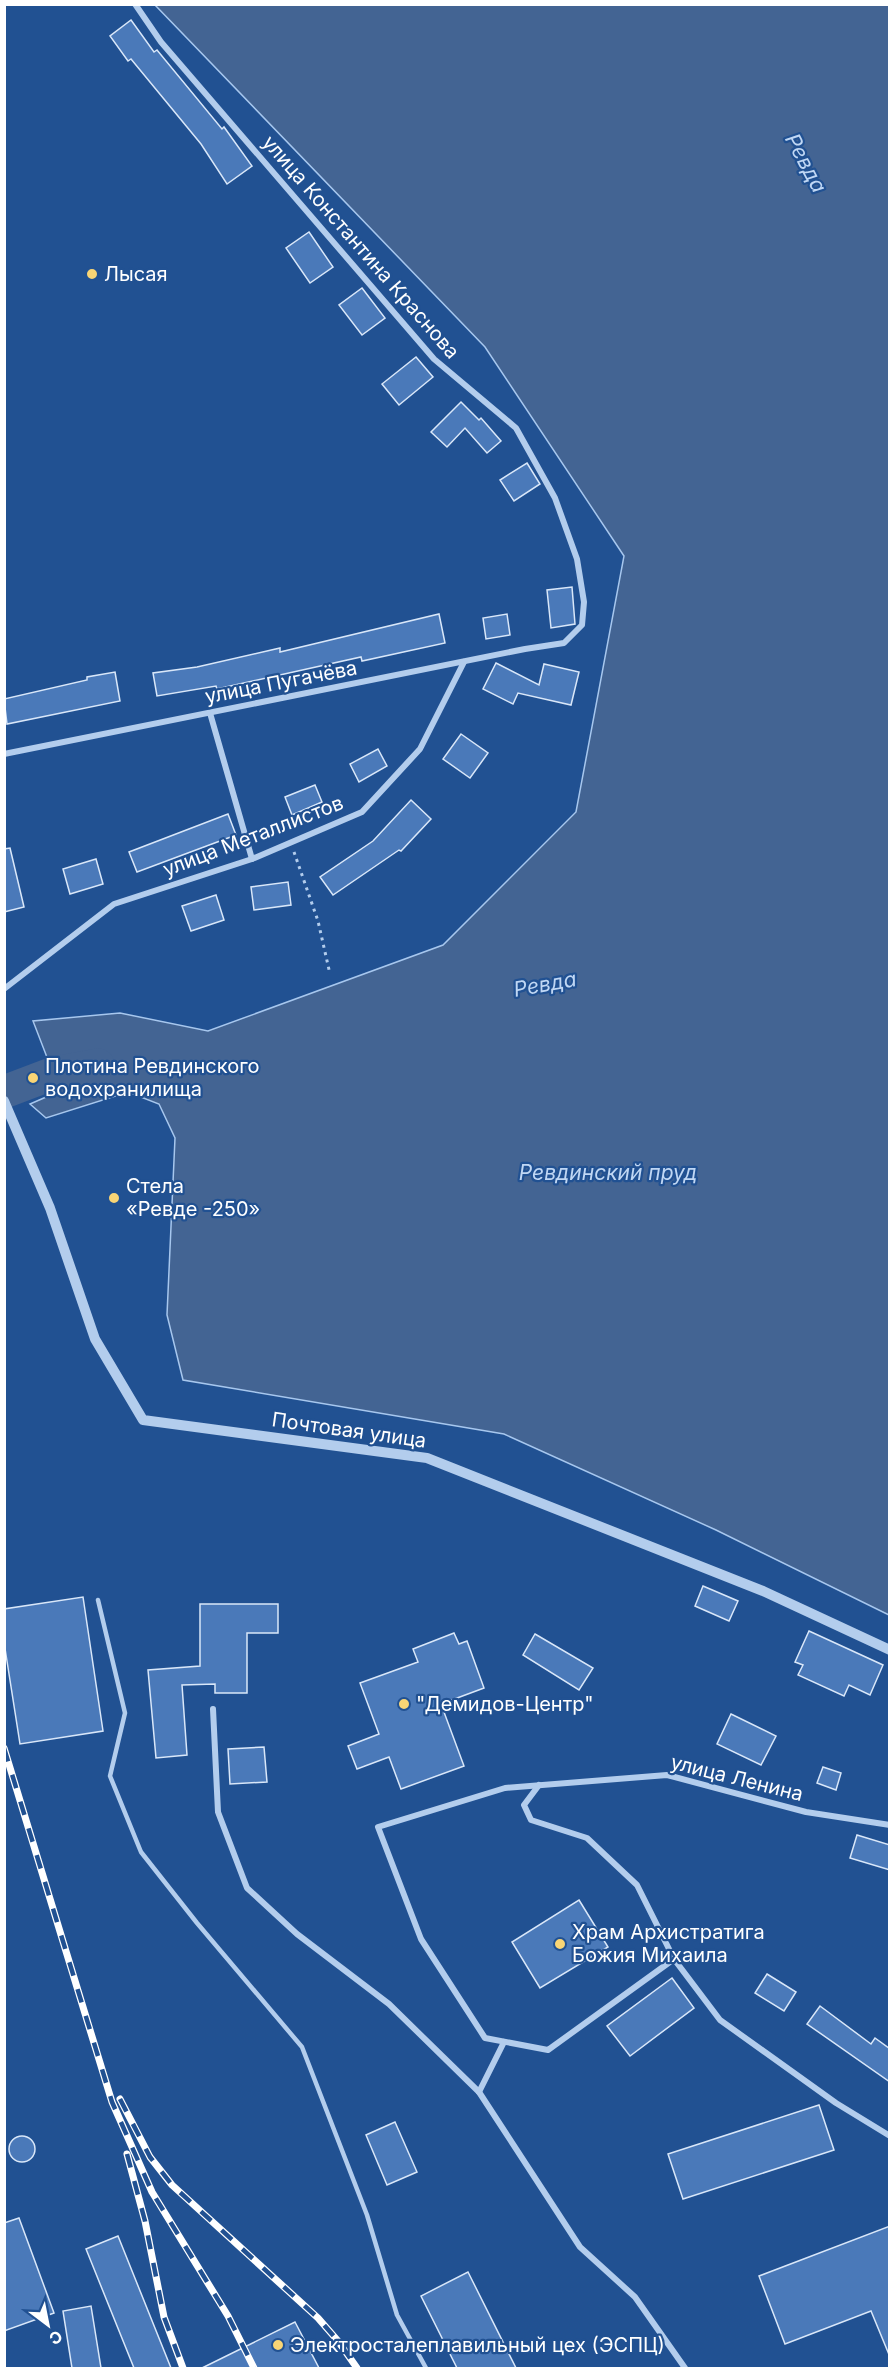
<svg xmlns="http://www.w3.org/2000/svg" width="894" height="2373" font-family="Inter,sans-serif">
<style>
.water{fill:#436493;stroke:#a7c7ee;stroke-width:1.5}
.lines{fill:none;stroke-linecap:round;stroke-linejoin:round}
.river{stroke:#436493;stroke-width:33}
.building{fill:#4a79b9;stroke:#d9e7f9;stroke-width:1.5}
.path{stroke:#b3cded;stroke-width:3;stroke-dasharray:3 4.5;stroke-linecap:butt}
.service{stroke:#b3cded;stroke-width:4.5}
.minor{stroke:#b3cded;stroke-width:6}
.tertiary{stroke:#b3cded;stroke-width:10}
.rail-casing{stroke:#fff;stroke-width:7}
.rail{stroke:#215192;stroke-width:4.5;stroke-dasharray:14;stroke-linecap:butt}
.poi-dot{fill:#f9d575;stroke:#215192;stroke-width:2}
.labels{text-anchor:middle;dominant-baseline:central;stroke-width:4.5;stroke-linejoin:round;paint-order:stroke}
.street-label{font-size:20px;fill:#fff;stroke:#215192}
.poi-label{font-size:20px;fill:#fff;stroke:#215192;text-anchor:start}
.water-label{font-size:21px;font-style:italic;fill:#c0d7f4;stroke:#215192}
</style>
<rect width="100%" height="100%" fill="#215192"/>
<polygon class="water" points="155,5 889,5 889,1615 716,1530 504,1434 183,1380 167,1315 175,1138 159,1104 128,1092 46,1118 30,1104 60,1091 33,1021 120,1013 208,1031 443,945 576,812 624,556 485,347"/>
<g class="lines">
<polyline class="river" points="4,1092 54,1073 98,1065"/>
</g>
<g class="building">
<polygon points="131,20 154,52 157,50 222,129 224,127 252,166 227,184 201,144 131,59 128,61 110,36"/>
<polygon points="309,232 333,267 310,283 286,248"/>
<polygon points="362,288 385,318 362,335 339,305"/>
<polygon points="416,357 433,377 399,405 382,384"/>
<polygon points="461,402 479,420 481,418 501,441 487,453 465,428 447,447 431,432"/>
<polygon points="527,463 540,484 514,501 500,480"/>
<polygon points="572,587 575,624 551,628 547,590"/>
<polygon points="439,614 445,643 362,661 361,657 217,689 216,686 157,696 153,673 197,667 280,648 280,652"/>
<polygon points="507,614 510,635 486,639 483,618"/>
<polygon points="496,663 539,685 544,664 579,672 571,705 518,693 513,704 483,689"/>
<polygon points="115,672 120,701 7,724 4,699 87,680 87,677"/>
<polygon points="461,734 488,753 470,778 443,759"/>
<polygon points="378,749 387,766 359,782 350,764"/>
<polygon points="315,785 322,802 292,815 285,797"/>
<polygon points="411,800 431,819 401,851 399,850 333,895 320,877 373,841"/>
<polygon points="228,814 236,835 137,872 129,852"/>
<polygon points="10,848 24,907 4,912 4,849"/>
<polygon points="96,859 103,884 70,894 63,869"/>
<polygon points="288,882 291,905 254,910 251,887"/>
<polygon points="216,895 224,920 191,931 182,906"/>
<polygon points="703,1586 738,1601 729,1621 695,1606"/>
<polygon points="83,1597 103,1731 20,1744 4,1642 4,1609"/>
<polygon points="200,1604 278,1604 278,1633 247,1633 247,1693 215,1693 215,1684 182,1685 187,1755 156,1758 148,1670 200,1666"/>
<polygon points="809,1631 883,1665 870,1695 849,1685 844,1696 798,1675 803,1665 795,1662"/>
<polygon points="454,1633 459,1644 467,1641 484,1688 441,1704 464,1766 401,1789 389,1757 357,1769 348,1746 379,1734 360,1683 418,1662 413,1649"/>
<polygon points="535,1634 593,1668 579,1690 523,1655"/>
<polygon points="731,1714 776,1736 761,1765 717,1744"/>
<polygon points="264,1747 267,1782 230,1784 228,1749"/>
<polygon points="823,1767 841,1773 836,1790 817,1783"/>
<polygon points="857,1835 890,1845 890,1870 850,1858"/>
<polygon points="579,1900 608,1947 540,1988 512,1942"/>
<polygon points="767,1974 796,1992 784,2011 755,1993"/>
<polygon points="672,1978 694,2008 630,2056 607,2026"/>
<polygon points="820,2006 871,2044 875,2038 890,2049 890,2082 807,2024"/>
<polygon points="819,2105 834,2150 683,2199 668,2154"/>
<polygon points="395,2122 417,2172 387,2185 366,2135"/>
<circle cx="22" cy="2149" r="13"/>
<polygon points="19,2218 54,2313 4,2331 4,2223"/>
<polygon points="890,2226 890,2357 871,2311 785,2344 759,2276"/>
<polygon points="118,2236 171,2368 134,2368 86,2249"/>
<polygon points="468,2272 516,2368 457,2368 421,2296"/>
<polygon points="91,2306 101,2368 72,2368 63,2311"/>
<polygon points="295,2322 319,2368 202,2368"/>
</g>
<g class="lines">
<polyline class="path" points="294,852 318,921 330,974"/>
<polyline class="service" points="98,1600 125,1713 110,1776 141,1852 197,1923 302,2047 367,2215 397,2315 426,2368"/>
<g class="minor">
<polyline points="210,713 252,859"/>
<polyline points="4,754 525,649 564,643 582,625 584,602 577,559 555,498 516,428 434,359 161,42 135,4"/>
<polyline points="4,989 114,904 252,859 362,812 420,749 464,662"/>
<polyline points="213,1709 218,1812 247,1888 297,1934 389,2004 479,2092 580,2247 635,2297 685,2368"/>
<polyline points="539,1785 524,1805 531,1820 587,1838 637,1885 674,1959 720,2020 836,2103 890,2136"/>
<polyline points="674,1959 548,2050 485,2038 421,1939 378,1827 505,1788 667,1775 806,1812 890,1825"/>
<polyline points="479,2092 504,2042"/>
</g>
<polyline class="tertiary" points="4,1101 50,1208 95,1339 143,1420 427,1458 763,1591 890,1650"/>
<g class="rail-casing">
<g id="rail">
<polyline points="4,1748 112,2102 152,2192 228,2316 254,2368"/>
<polyline points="120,2099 150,2157 172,2185 318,2318 338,2341 357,2368"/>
<polyline points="127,2154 145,2221 164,2317 183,2368"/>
</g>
</g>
<use href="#rail" class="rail"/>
</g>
<g class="poi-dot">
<circle cx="92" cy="274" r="6"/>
<circle cx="33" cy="1078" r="6"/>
<circle cx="114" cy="1198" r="6"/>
<circle cx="404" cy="1704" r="6"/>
<circle cx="560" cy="1944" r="6"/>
<circle cx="278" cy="2345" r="6"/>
</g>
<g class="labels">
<g class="street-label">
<text transform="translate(361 247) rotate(49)">улица Константина Краснова</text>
<text transform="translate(281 682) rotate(-11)">улица Пугачёва</text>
<text transform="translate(253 836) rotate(-21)">улица Металлистов</text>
<text transform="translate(349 1430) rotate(8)">Почтовая улица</text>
<text transform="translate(737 1778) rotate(14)">улица Ленина</text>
</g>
<g class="poi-label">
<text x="104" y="274">Лысая</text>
<text x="45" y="1066">Плотина Ревдинского<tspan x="45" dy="23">водохранилища</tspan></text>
<text x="126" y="1186">Стела<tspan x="126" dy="23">«Ревде -250»</tspan></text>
<text x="416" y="1704">"Демидов-Центр"</text>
<text x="572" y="1932">Храм Архистратига<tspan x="572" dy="23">Божия Михаила</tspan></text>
<text x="290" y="2345">Электросталеплавильный цех (ЭСПЦ)</text>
</g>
<g class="water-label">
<text transform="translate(806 163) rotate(62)">Ревда</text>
<text transform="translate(545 984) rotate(-10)">Ревда</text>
<text x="608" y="1172">Ревдинский пруд</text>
</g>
</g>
<rect width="894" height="2373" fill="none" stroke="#ffffff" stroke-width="12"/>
<g transform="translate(48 2325) rotate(148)" stroke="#215192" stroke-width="4.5" paint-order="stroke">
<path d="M0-4.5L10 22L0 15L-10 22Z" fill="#ffffff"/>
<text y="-9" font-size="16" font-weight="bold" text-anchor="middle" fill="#ffffff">С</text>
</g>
</svg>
